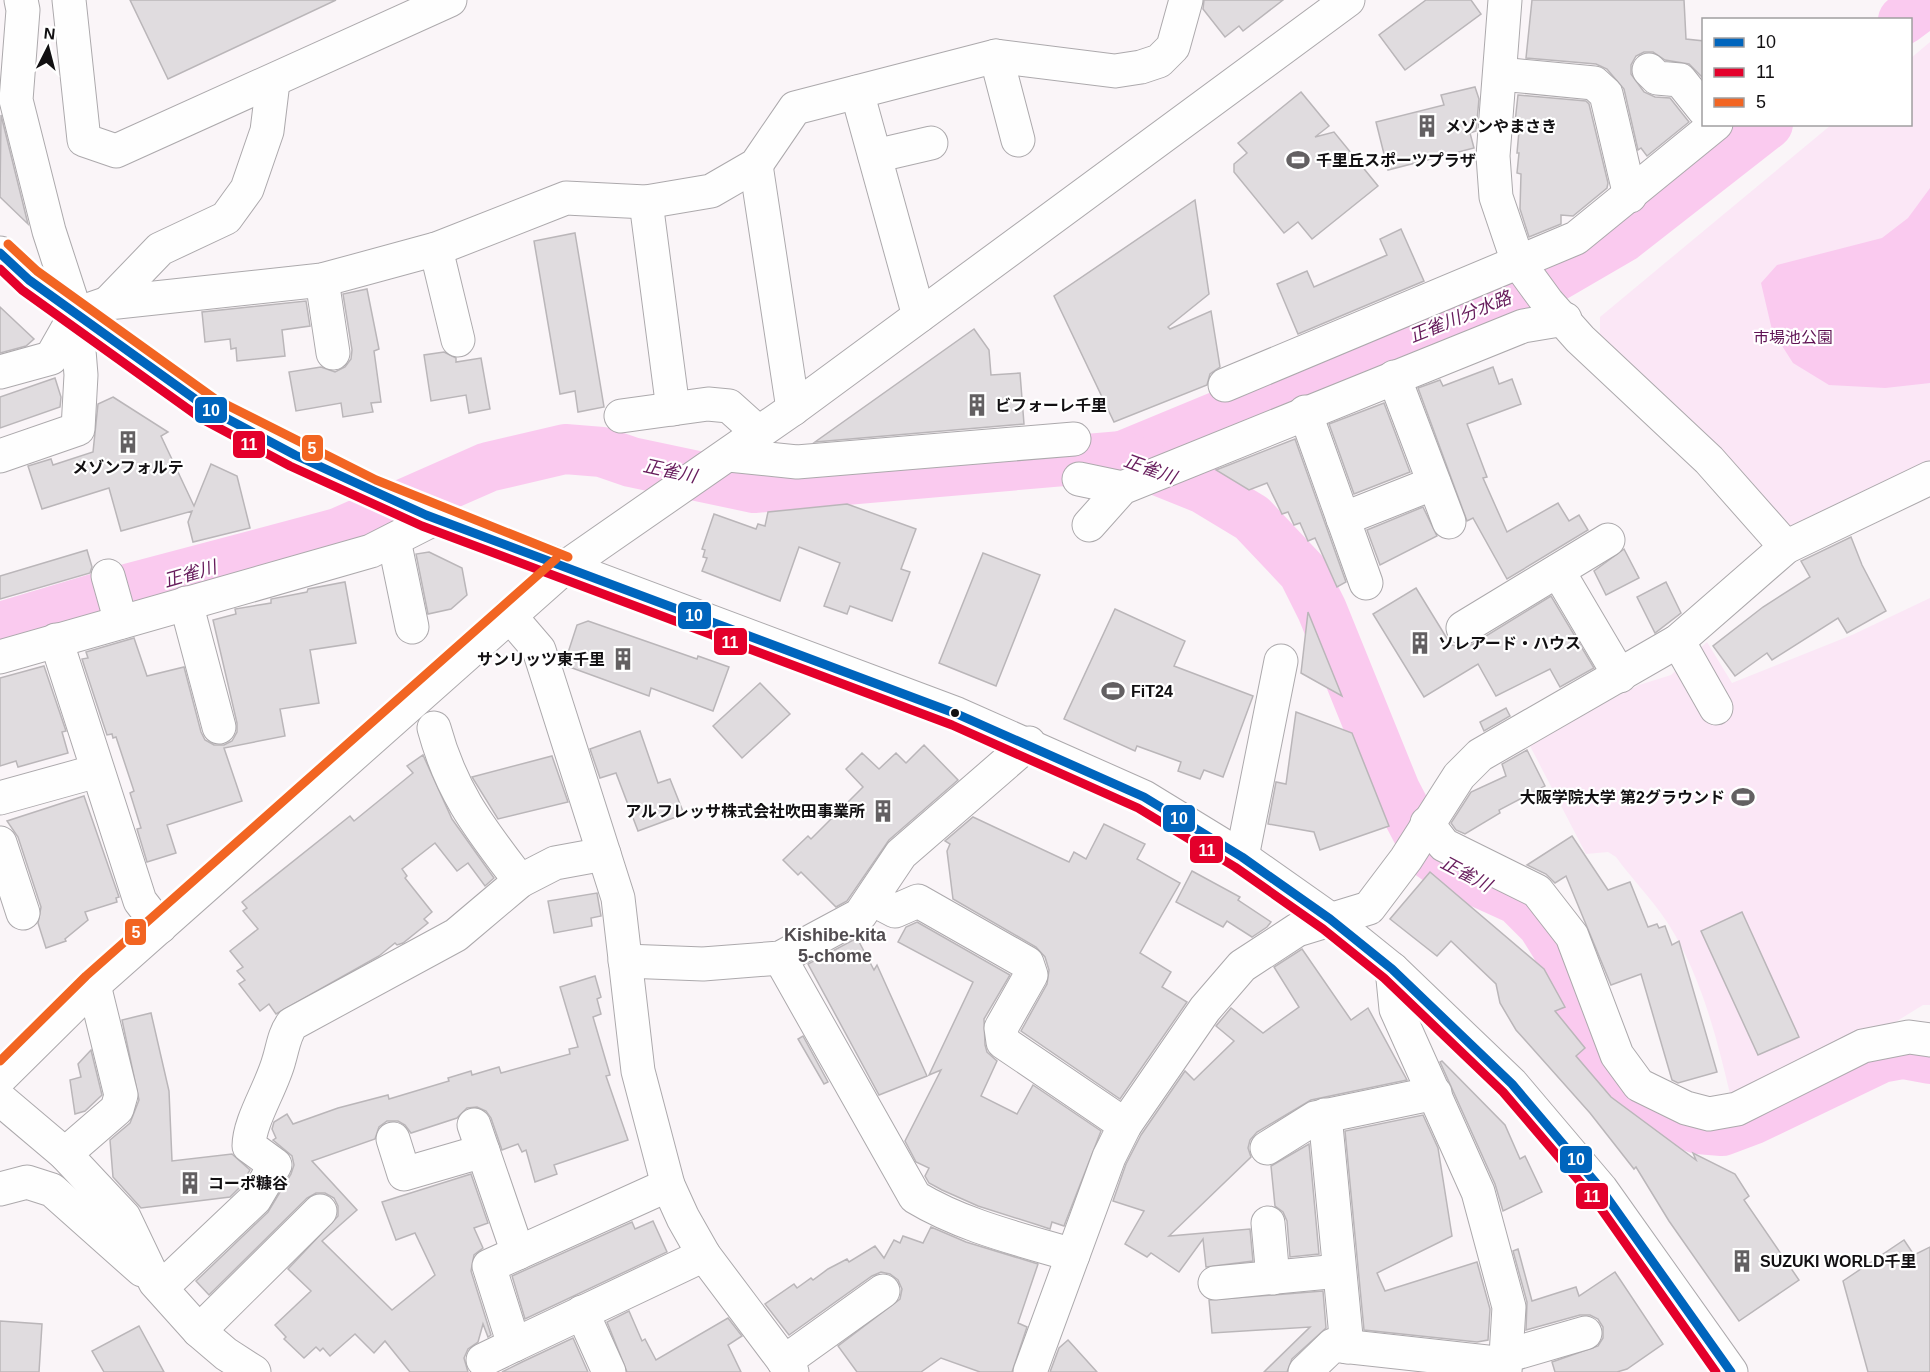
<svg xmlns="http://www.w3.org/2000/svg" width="1930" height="1372" font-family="Arial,'Noto Sans JP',sans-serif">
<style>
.green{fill:#fbe7f6}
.water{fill:#facaef}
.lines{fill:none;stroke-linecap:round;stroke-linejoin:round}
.river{stroke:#facaef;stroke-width:50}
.building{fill:#e0dcdf;stroke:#bab6b9;stroke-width:1.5}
.minor-casing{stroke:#aca9ac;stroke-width:35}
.major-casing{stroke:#aca9ac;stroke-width:35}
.minor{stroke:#fefefe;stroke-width:33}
.major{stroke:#fefefe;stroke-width:33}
.bus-1-casing{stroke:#fff;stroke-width:14}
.bus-2-casing{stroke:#fff;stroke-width:14}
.bus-3-casing{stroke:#fff;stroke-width:14}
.bus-1{stroke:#0065bd;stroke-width:9}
.bus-2{stroke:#e4002b;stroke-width:9}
.bus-3{stroke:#f26522;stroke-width:9}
.bus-dot{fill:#121012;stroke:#fff;stroke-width:2}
.labels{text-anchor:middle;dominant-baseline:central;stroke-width:4.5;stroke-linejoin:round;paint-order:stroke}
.poi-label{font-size:16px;font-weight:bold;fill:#121012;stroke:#fff;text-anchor:start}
.park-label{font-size:16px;fill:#5f1354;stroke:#fff}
.water-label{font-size:18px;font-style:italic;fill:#661b5b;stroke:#fff}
.neighbourhood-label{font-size:18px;font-weight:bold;fill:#514c50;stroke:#fff}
.line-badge{stroke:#fff;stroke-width:2}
.badge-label{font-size:16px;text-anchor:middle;font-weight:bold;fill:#fff}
</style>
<rect width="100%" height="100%" fill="#faf5f8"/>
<g class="green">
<polygon points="1930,42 1930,470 1792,538 1600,342 1600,317 1831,125 1910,124 1911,58"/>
<path d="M1930,598V1005H1923L1889,1026L1731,1098C1717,1039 1701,974 1667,922C1652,899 1632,879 1616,857L1608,852L1586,854L1528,742L1639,685L1671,675L1707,642L1732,683L1852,635Z"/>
</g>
<polygon class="water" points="1930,188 1930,383 1885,388 1829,385 1793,363 1772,330 1761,283 1777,265 1882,238 1908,218"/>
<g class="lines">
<g class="river">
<polyline points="1903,20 1930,0"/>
<polyline points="1122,456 1555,277 1622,238 1768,124"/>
<polyline points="0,627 131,588 338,533 488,467 565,449 602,452 631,462 754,488 1122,456 1204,489 1252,518 1303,572 1322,610 1395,790 1428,853 1450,869 1518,900 1542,924 1557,948 1588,1039 1614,1080 1645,1103 1675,1120 1698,1129 1722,1131 1754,1119 1881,1058 1903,1054 1930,1059"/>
</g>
</g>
<g class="building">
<polygon points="130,0 336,0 168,79"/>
<polygon points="1204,0 1283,0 1243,31 1239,26 1225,37 1203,9"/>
<polygon points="1426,0 1471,0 1481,14 1405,70 1379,35"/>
<polygon points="1532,0 1684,0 1686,39 1704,41 1704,79 1689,64 1665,60 1653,52 1644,52 1636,56 1631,65 1631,74 1644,92 1655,97 1670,98 1689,122 1647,156 1641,148 1638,150 1624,89 1607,69 1596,64 1526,58"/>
<polygon points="1475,87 1479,99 1476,131 1470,133 1474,148 1388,170 1376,122 1444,105 1441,95"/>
<polygon points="1301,92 1329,126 1315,137 1334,132 1378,186 1312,239 1298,222 1284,233 1234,172 1234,164 1247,153 1238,143"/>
<polygon points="1518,95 1586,101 1589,104 1608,183 1607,188 1573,216 1561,215 1561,224 1529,237 1520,209 1521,174 1517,173 1519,153 1517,153 1520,120 1515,122"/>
<polygon points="1,115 28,224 0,197"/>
<polygon points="1195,200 1209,294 1168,327 1170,329 1211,311 1220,367 1210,374 1207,385 1114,422 1054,296"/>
<polygon points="1401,229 1424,281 1298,334 1277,284 1307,271 1314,287 1387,255 1380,239"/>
<polygon points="575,233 604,407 578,412 575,391 560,394 534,241"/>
<polygon points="367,289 379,349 374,351 381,402 371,403 373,412 343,417 341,403 296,411 289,372 321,367 335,372 345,367 351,359 352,350 343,294"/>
<polygon points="306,301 310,326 282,330 285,356 237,361 236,348 231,349 230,339 205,342 202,312"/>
<polygon points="0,307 34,339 26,346 0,353"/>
<polygon points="974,329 989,350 991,375 1020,373 1024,424 815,442"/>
<polygon points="444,352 456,358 456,362 481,358 490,409 469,413 466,395 431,401 424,355"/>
<polygon points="1493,367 1499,384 1512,379 1521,404 1467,424 1487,477 1483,478 1507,532 1558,503 1569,521 1579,515 1588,530 1507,579 1473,518 1467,521 1418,388 1440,380 1443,386"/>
<polygon points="55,378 61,397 60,407 0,428 0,397"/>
<polygon points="113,397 168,432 161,436 194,506 211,464 237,476 250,528 193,542 188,522 192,511 121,531 109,488 42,509 28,466 51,459 53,465 93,452 98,404"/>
<polygon points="1384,403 1410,472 1354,494 1329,424"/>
<polygon points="1295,439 1346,582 1337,587 1315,538 1308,541 1300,523 1294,525 1288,512 1282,514 1267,483 1249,490 1216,470"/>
<polygon points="847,504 916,529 901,569 910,572 892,621 850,606 847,614 824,606 840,563 799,547 780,601 702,571 707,558 703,557 705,550 702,549 714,514 756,529 758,524 765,526 768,512"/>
<polygon points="1423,507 1437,536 1380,565 1367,530"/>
<polygon points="1851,537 1862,565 1886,611 1847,633 1838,618 1772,660 1767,653 1735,676 1713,646 1763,607 1810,577 1801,561"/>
<polygon points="1624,549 1639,578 1606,595 1594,571"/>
<polygon points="87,550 92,567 90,573 0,599 0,576"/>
<polygon points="429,552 462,568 467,595 451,609 428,614 416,554"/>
<polygon points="983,553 1040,575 996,686 939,663"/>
<polygon points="345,582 356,643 310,650 319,703 280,709 285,736 224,748 242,801 167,825 176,853 147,862 137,829 141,828 130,793 134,791 116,737 113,738 112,734 107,735 102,720 82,659 88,658 86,652 134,638 147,676 184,667 201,732 205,740 214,745 224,745 232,741 237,732 237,723 213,620 236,614 235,609 271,603 271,599 307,592 308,589"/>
<polygon points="1666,582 1681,613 1655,633 1637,597"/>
<polygon points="1416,588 1451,645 1463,647 1473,644 1551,596 1594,668 1560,687 1550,669 1496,696 1478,664 1424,697 1373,614"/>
<polygon points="1115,609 1185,641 1174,666 1253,696 1223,777 1204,770 1200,779 1178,771 1181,762 1137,746 1135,751 1064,719"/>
<polygon points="1308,612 1342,696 1301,673"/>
<polygon points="588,621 697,659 698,656 729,667 713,711 651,688 649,696 564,665 577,625"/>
<polygon points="44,666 66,731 62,732 68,753 18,767 16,761 0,766 0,678"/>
<polygon points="760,683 790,714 742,758 713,726"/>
<polygon points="1506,708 1510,716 1484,731 1480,722"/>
<polygon points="1296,712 1352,733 1389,826 1320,850 1314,832 1268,824 1276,782 1286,784"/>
<polygon points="640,731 658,783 670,779 684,814 638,831 616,773 600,778 590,749"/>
<polygon points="924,745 958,780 889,840 847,901 836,907 801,872 798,875 783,860 808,836 811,839 863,787 846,769 862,753 879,769 896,753 906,763"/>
<polygon points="1527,750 1545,786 1499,810 1500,813 1465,834 1456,830 1451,823 1471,792 1506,776 1502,764"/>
<polygon points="423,755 452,819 494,878 485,886 468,863 457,871 435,843 402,869 407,876 405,878 432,912 424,919 428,923 403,943 397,945 395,943 379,956 276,1014 269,1004 260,1011 239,984 245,980 237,971 243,967 230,951 258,929 243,911 247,908 242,902 350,816 354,821 413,773 407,766"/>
<polygon points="552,756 568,802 498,819 472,777"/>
<polygon points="84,796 119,897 116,898 117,902 85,912 88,920 65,939 66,941 46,948 38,923 41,907 18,837 7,821"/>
<polygon points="973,817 1069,862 1074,852 1086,859 1104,824 1145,844 1137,859 1180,883 1140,953 1171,972 1162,987 1187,1002 1120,1099 1021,1031 1047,984 1049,970 1045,957 1036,947 953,899 947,851 950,844 945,841"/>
<polygon points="1572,836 1608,890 1630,882 1648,927 1657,924 1659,928 1665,926 1672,945 1679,941 1717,1072 1678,1083 1672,1080 1641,974 1611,985 1566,876 1555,883 1546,874 1527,865"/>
<polygon points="1192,871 1240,897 1238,900 1271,922 1267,927 1252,937 1227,921 1223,927 1176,902"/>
<polygon points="1430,872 1544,969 1565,1007 1555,1011 1585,1048 1576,1056 1611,1097 1696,1160 1693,1153 1735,1174 1749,1196 1744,1200 1799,1280 1739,1321 1669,1221 1636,1167 1634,1169 1590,1113 1516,1030 1500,1003 1496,984 1451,941 1437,956 1390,919"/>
<polygon points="597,893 601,916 591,918 592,926 554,933 548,901"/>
<polygon points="1742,912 1799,1037 1758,1055 1701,931"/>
<polygon points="917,922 1010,975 984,1019 985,1045 987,1052 997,1061 981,1096 1017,1114 1033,1085 1101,1131 1064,1226 1052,1222 1050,1229 1038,1225 978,1206 942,1190 929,1183 925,1176 929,1168 916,1162 905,1141 941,1070 929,1075 973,982 898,942 906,927"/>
<polygon points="857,938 874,970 877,965 927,1076 879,1095 808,964"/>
<polygon points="1302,949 1351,1020 1368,1008 1407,1080 1311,1100 1257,1132 1250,1140 1248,1148 1251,1157 1169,1236 1250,1229 1253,1261 1206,1267 1203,1239 1179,1272 1151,1253 1147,1257 1125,1244 1144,1211 1113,1201 1126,1164 1141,1135 1185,1071 1194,1080 1234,1041 1216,1026 1231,1008 1263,1033 1299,1007 1274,967"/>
<polygon points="595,976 601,997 597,999 601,1014 593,1017 610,1075 606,1076 628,1140 554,1165 557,1174 535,1182 526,1150 522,1152 518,1144 502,1150 491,1118 486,1111 477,1107 467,1108 457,1118 411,1133 405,1125 398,1121 387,1121 379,1127 375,1139 312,1161 357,1210 322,1241 392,1310 435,1275 415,1233 396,1240 382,1202 471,1174 488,1223 474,1228 483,1248 474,1255 471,1271 491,1335 488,1337 483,1324 478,1342 468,1349 464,1358 468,1372 410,1372 385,1341 374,1353 355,1334 330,1356 323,1348 320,1351 316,1347 304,1358 284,1339 286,1337 275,1325 311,1291 288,1269 338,1216 338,1206 334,1198 325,1193 316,1193 307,1198 209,1295 196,1281 268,1212 291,1174 294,1165 292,1156 273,1140 276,1138 272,1129 274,1122 287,1114 293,1124 338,1108 388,1095 389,1099 449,1081 448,1078 471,1071 472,1075 499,1067 501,1073 570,1054 569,1049 578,1047 560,987"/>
<polygon points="151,1013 169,1091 172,1161 232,1154 250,1170 240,1187 230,1197 141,1208 113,1177 110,1140 130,1123 139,1100 122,1020"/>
<polygon points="803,1036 828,1082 824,1084 798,1039"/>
<polygon points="91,1050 102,1095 85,1111 75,1114 70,1080 81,1077 78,1064"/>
<polygon points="1442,1061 1505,1125 1520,1159 1525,1156 1542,1192 1503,1211 1495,1184 1440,1062"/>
<polygon points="1423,1115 1438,1148 1452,1236 1377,1273 1385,1291 1477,1262 1490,1309 1488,1340 1477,1342 1364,1330 1345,1131"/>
<polygon points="1309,1144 1319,1254 1290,1257 1287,1221 1283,1212 1275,1206 1271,1166"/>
<polygon points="653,1221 667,1252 525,1319 512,1276 632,1222 635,1229"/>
<polygon points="931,1227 966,1242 1038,1264 1018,1323 1027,1327 1012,1372 980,1372 941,1358 921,1372 857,1372 838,1346 900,1299 902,1289 898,1280 890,1274 881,1272 872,1276 789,1335 765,1304 794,1284 797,1288 811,1278 813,1280 828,1269 847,1259 849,1262 875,1246 884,1258 894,1240 900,1243 903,1236 923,1243"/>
<polygon points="1904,1240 1914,1255 1930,1247 1930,1372 1868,1372 1843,1281"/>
<polygon points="1518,1249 1532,1301 1576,1287 1579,1296 1615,1272 1663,1344 1627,1369 1617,1372 1555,1372 1552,1362 1598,1346 1603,1338 1603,1327 1598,1319 1590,1315 1580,1315 1526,1330 1527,1302 1513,1251"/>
<polygon points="1323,1291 1326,1328 1292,1359 1287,1372 1264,1372 1310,1327 1212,1333 1209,1300"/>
<polygon points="629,1311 642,1341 645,1339 656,1360 728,1318 742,1336 728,1345 741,1372 627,1372 607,1322"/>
<polygon points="0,1321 42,1324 39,1372 0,1372"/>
<polygon points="139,1326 164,1372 104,1372 92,1351"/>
<polygon points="573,1338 588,1372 502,1372 522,1362"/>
<polygon points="1068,1340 1097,1372 1050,1372 1059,1348"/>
</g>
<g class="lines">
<g class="minor-casing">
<g id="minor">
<polyline points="69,0 84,140 116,151 450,0"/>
<polyline points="1505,0 1493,156 1496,197 1518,262 1548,303 1580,339 1709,460 1786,547"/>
<polyline points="996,56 1018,140"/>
<polyline points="1649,70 1657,78 1680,80 1704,110"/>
<polyline points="1500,74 1594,83 1606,94 1630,196"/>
<polyline points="857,92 919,316"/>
<polyline points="875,156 931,143"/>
<polyline points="756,165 793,409"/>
<polyline points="646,202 673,409"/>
<polyline points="436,249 458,340"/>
<polyline points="322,280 333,353"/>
<polyline points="108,303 160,249 226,218 247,189 267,131 273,82"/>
<polyline points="0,372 51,358 76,314 108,303 322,280 436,249 566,198 646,202 711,191 756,165 795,108 996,56 1115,71 1141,67 1159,61 1173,47 1186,0"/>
<polyline points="1394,377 1449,522"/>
<polyline points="1225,385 1576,238 1716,124"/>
<polyline points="1305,412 1366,583"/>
<polyline points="621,416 708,404 729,406 759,433"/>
<polyline points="729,455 797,462 1074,439"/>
<polyline points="0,456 78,429 81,375 76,314 49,231 16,100 23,10 21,0"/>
<polyline points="1079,479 1122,488"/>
<polyline points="1343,519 1434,483"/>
<polyline points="1089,525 1122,488 1523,326 1565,319"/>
<polyline points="394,540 412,627"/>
<polyline points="1558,571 1620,676"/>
<polyline points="108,576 121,622"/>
<polyline points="186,603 219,727"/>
<polyline points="509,615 539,650 618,898 638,1071 668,1185 683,1218 704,1255 792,1372"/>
<polyline points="1463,628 1608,540"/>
<polyline points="56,640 140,901 160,927"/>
<polyline points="1678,641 1716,708"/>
<polyline points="0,657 371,551 436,518"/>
<path d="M434,728C452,794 480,828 520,881"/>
<polyline points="0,798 97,771"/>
<polyline points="1427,823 1444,845 1537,891 1572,936 1617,1055 1639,1085 1686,1108 1709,1114 1737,1109 1863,1046 1909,1037 1930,1040"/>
<polyline points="0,843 23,913"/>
<polyline points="1242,857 1281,661"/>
<polyline points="872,899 895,911 918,901 1027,963 1031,975 1001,1028 1003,1042 1125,1125"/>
<path d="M780,958L915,1197C963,1226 1019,1239 1073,1255"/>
<polyline points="625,961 703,964 780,958 860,915 901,854 1029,743"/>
<polyline points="1392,969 1396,1009 1478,1192 1509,1307 1505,1372"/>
<polyline points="0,1078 94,985 564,568 793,409 1348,0"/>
<polyline points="0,1099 65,1154 124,1217 155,1282 199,1331 226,1354 254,1372"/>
<polyline points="1325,1115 1347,1347"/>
<polyline points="474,1125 518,1253"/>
<polyline points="393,1139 404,1174 483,1151"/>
<polyline points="1267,1148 1315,1118 1435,1093"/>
<polyline points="65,1154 117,1109 121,1095 94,985"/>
<polyline points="668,1185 489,1266 514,1345 704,1255"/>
<polyline points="0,1189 27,1182 52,1190 142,1270"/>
<polyline points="1268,1223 1273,1278"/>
<polyline points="1215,1283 1339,1271"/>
<path d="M161,1288L255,1199L275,1165L249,1146C249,1121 272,1087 279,1060C283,1047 284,1035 292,1024L456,935L520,881L555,863L604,854"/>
<polyline points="582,1312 609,1372"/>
<polyline points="199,1331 320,1211"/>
<polyline points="1506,1356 1585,1333"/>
<polyline points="483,1360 514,1345"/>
<polyline points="784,1362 883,1291"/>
<polyline points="1030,1372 1109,1157 1125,1125 1205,1009 1242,966 1297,930 1369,908 1406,859 1459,776 1480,755 1678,641 1786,547 1930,478"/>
<polyline points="1305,1372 1333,1345 1505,1364"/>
</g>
</g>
<g class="major-casing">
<polyline id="major" points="0,253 29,280 209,409 295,455 426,515 957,714 1144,797 1242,857 1330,919 1392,969 1512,1084 1601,1189 1731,1372"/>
</g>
<use href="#minor" class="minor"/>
<use href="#major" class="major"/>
<g class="bus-1-casing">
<polyline id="bus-1" points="0,253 29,280 209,409 295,455 426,515 957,714 1144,797 1242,857 1330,919 1392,969 1512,1084 1601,1189 1731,1372"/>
</g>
<g class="bus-2-casing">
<polyline id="bus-2" points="0,269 22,290 202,419 290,466 422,526 952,725 1138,808 1235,867 1323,929 1384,978 1503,1092 1592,1196 1716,1372"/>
</g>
<g class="bus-3-casing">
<g id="bus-3">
<polyline points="8,244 37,271 215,399 376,480 568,557"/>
<polyline points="0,1061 86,976 556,559"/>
</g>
</g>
<use href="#bus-1" class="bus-1"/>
<use href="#bus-2" class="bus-2"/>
<use href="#bus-3" class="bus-3"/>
</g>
<defs>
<g id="building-bare" transform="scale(1.8)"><path d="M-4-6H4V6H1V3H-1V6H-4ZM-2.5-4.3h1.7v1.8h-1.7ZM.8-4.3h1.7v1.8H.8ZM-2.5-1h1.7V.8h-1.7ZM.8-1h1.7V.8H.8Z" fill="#636062" stroke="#fff" stroke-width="2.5" paint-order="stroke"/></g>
<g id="stadium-bare" transform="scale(1.8)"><path d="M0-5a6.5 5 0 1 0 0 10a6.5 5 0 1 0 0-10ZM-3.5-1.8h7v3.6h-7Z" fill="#636062" stroke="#fff" stroke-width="2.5" paint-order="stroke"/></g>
</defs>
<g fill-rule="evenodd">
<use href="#building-bare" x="1427" y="126"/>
<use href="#stadium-bare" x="1298" y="160"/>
<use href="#building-bare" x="977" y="405"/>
<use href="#building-bare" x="128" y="442"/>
<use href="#building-bare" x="1420" y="643"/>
<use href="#building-bare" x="623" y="659"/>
<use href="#stadium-bare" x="1113" y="691"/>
<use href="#stadium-bare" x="1743" y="797"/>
<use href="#building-bare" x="883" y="811"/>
<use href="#building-bare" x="190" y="1183"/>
<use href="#building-bare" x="1742" y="1261"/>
</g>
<circle class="bus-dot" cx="955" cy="713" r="5"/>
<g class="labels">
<g class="poi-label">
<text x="1445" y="126">メゾンやまさき</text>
<text x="1316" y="160">千里丘スポーツプラザ</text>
<text x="995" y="405">ビフォーレ千里</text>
<text x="128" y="467" text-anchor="middle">メゾンフォルテ</text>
<text x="1438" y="643">ソレアード・ハウス</text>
<text x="605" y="659" text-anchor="end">サンリッツ東千里</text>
<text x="1131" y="691">FiT24</text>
<text x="1725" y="797" text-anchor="end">大阪学院大学 第2グラウンド</text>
<text x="865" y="811" text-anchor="end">アルフレッサ株式会社吹田事業所</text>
<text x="208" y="1183">コーポ糠谷</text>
<text x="1760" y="1261">SUZUKI WORLD千里</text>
</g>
<g class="park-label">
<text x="1793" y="337">市場池公園</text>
</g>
<g class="water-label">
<text transform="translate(1460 317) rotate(-22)">正雀川分水路</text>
<text transform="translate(1150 469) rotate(20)">正雀川</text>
<text transform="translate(670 471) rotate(12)">正雀川</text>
<text transform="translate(190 574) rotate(-16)">正雀川</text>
<text transform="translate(1466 874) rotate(28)">正雀川</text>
</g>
<g class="neighbourhood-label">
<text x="835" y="935">Kishibe-kita<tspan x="835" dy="21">5-chome</tspan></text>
</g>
</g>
<g class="line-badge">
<rect x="194" y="396" width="34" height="28" rx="6" fill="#0065bd"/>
<rect x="232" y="430" width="34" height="29" rx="6" fill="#e4002b"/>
<rect x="301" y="434" width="23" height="28" rx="6" fill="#f26522"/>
<rect x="677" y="601" width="35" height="29" rx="6" fill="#0065bd"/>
<rect x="713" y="627" width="35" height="29" rx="6" fill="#e4002b"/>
<rect x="1162" y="804" width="34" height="29" rx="6" fill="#0065bd"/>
<rect x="1189" y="835" width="35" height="29" rx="6" fill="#e4002b"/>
<rect x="124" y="918" width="23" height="28" rx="6" fill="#f26522"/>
<rect x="1559" y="1145" width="34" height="29" rx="6" fill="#0065bd"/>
<rect x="1575" y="1182" width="34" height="28" rx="6" fill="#e4002b"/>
</g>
<g class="badge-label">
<text x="211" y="416">10</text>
<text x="249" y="450">11</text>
<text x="312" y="454">5</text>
<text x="694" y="621">10</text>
<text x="730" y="648">11</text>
<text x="1179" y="824">10</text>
<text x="1207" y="856">11</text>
<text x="136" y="938">5</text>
<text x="1576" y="1165">10</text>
<text x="1592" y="1202">11</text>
</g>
<rect x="1702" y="18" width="210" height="108" fill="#ffffff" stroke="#a09fa0" stroke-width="1.5"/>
<rect x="1714" y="38" width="30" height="9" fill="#0065bd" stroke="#a09fa0" stroke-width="1.5"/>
<text x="1756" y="48" font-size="18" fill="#121012">10</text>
<rect x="1714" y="68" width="30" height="9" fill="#e4002b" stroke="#a09fa0" stroke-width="1.5"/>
<text x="1756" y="78" font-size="18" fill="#121012">11</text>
<rect x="1714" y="98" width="30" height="9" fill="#f26522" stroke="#a09fa0" stroke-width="1.5"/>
<text x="1756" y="108" font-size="18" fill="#121012">5</text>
<g transform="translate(48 48) rotate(6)" stroke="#ffffff" stroke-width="4.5" paint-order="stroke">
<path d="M0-4.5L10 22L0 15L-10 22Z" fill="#121012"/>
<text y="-9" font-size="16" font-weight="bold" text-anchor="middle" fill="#121012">N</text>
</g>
</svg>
